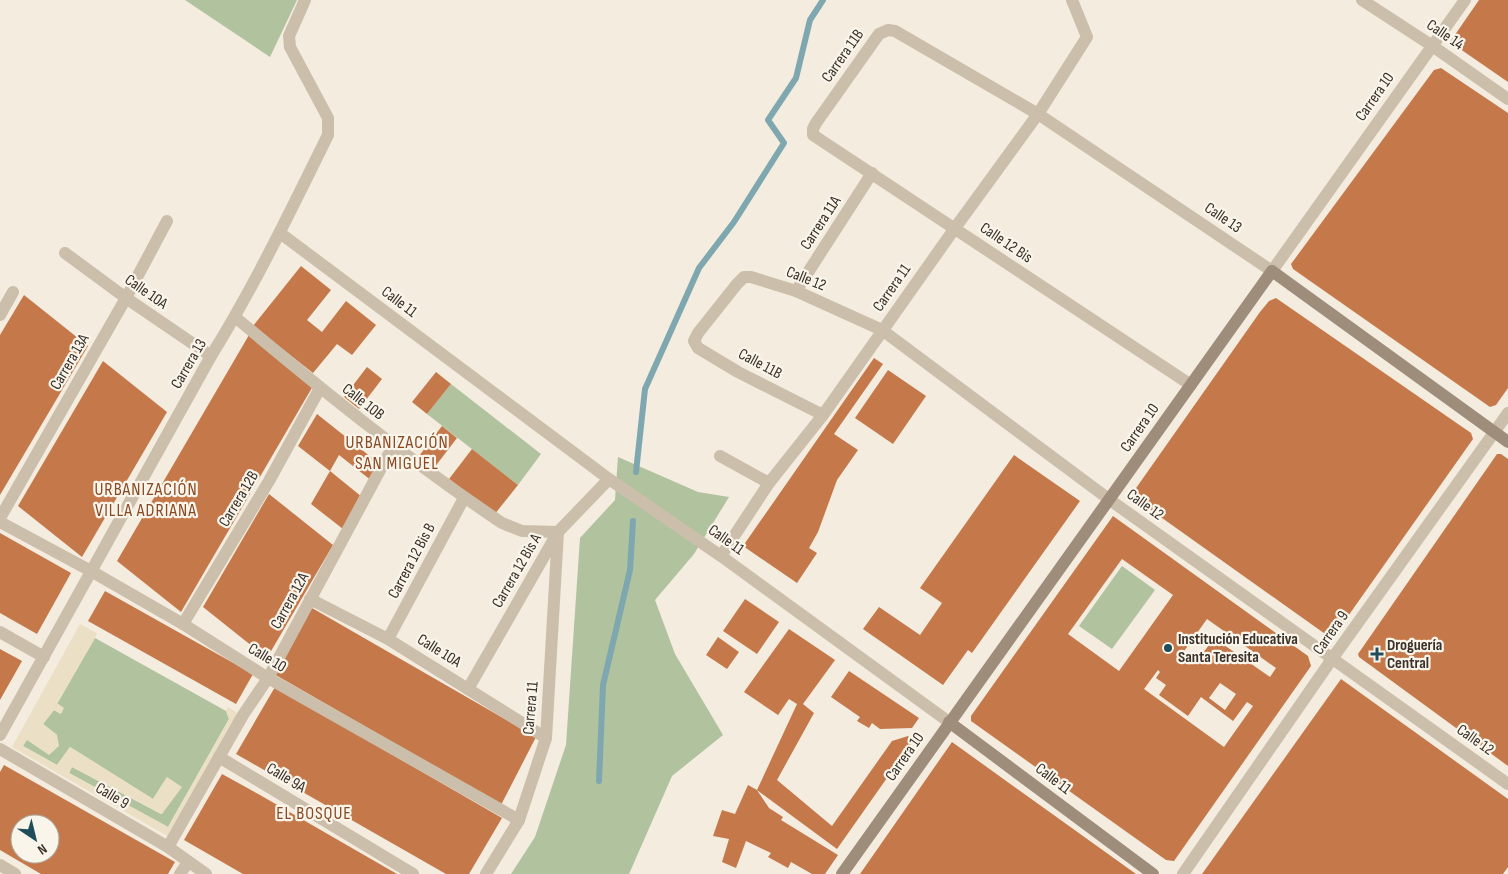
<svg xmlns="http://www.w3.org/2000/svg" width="1508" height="874" font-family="'Sofia Sans Condensed',sans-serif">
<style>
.green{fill:#b1c29e}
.plaza{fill:#ebe0c6}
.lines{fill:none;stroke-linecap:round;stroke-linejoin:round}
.stream{stroke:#7ea7b0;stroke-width:6}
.building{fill:#c5794a;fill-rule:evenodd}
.street{stroke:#cbbeaa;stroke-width:12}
.secondary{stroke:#9f8d7c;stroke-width:12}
.poi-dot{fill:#1f4e5a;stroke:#faf5eb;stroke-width:2}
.labels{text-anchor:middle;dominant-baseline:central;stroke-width:4.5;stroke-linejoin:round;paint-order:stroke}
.street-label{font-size:16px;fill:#39312a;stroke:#faf5eb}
.poi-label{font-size:16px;font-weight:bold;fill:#39312a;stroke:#faf5eb;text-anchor:start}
.neighbourhood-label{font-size:18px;letter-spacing:1px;fill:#884923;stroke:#faf5eb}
</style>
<rect width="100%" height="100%" fill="#f3ecdf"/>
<g class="green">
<polygon points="185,0 297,0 270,57"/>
<polygon points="451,384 541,454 518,485 427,414"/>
<polygon points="618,457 698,492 729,497 694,554 655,600 675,654 723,735 672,776 629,874 511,874 535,837 566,745 580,538 615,500"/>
<polygon points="1122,566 1155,590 1112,649 1079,626"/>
<polygon points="95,638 226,711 229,719 168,827 69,773 72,767 161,814 167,777 153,799 70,747 57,765 23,746 26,740 57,735 43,724 54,710 61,714 57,704"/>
</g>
<polygon class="plaza" points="80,624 97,633 95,638 57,703 64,708 61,714 54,710 43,724 57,735 59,746 49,755 27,740 23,746 57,765 70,747 153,799 167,777 182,787 162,814 72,767 69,773 168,827 229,719 226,711 228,707 236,712 236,720 169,837 12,747"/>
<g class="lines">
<g class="stream">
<polyline points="636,472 645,389 699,268 734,222 784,143 768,120 796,78 810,20 823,0"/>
<polyline points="599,781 603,685 630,570 633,521"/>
</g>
</g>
<g class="building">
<polygon points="1479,0 1508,0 1508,82 1450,42"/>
<polygon points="1441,68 1508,113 1508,388 1496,405 1490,407 1293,269 1291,264 1434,70"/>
<polygon points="301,266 331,290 307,320 322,332 346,301 376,325 352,355 337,344 313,373 253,326"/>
<polygon points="24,295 88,346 0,495 0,335"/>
<polygon points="1276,298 1471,433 1473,439 1334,636 1328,636 1134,498 1134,491 1260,312 1269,301"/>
<polygon points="249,335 313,386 181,612 117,561"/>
<polygon points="874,358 883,364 834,434 858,450 837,480 818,532 809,548 817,553 797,583 743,546"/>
<polygon points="103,361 167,412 82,557 18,506"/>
<polygon points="367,367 382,379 359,409 344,397"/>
<polygon points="888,370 926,396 893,444 855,418"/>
<polygon points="436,372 451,384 427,414 412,402"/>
<polygon points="317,414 381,465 372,481 339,455 330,471 298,446"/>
<polygon points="442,426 457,438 434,468 419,456"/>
<polygon points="472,449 518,485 494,515 449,479"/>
<polygon points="1497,454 1501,454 1508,459 1508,766 1359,657 1358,654"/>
<polygon points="1014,455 1080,501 972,653 968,650 943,685 863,629 879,607 920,635 942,603 920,588"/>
<polygon points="330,471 362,497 343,529 311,504"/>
<polygon points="269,494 333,545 267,658 203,607"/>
<path d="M1113,516L1308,656L1311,666L1174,861L1166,860L971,721V716ZM1122,559L1173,595L1119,671L1068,634ZM1207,619L1276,668L1270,677L1214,638L1195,664L1182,654ZM1158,670L1160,672L1156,678L1166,685L1159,695L1188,716L1201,697L1233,721L1247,702L1253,706L1224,747L1144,689ZM1220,683L1236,694L1225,710L1209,698Z"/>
<polygon points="0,533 71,573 37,634 0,613"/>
<polygon points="105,591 253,674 236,704 88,621"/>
<polygon points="745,599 779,622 757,654 723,631"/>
<polygon points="312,608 536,737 501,805 274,674"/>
<polygon points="789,629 835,660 803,704 814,713 777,780 832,826 892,741 908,736 913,741 837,849 757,790 797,704 789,699 778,715 744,692"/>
<polygon points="718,637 739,652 727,669 706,655"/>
<polygon points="0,649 22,661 0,700"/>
<polygon points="849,671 919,718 912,728 880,729 872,723 869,728 857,721 860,717 831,697"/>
<polygon points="1341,679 1508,799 1508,867 1503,874 1202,874"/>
<polygon points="275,687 502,818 469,874 446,874 236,754"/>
<polygon points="952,742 1023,793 1136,874 860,874"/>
<path d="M4,765L175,862L168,874H41L0,850V772ZM20,824H50V854H20Z"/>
<polygon points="222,774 260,795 397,874 243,874 184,840"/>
<polygon points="748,785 757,790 769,808 783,817 781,820 838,855 825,874 812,874 791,862 788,868 768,857 771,853 746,841 736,868 722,862 729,839 713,836 722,810 735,814"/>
</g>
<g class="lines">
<g class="street">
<polyline points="1362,0 1431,45 1508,99"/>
<polyline points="280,233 609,479 721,556 949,722"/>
<polyline points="65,253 126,298 211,356"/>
<polyline points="796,291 872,173"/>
<polyline points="0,315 13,292"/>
<path d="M235,317C321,389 408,460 502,523L522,531L558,532L546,738L519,820L486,874"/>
<polyline points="1191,385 813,135 813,129 816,123 879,34 888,30 895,31 1038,114 1272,271 1465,0"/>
<polyline points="823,415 738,372 698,348 694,341 698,333 737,284 744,277 751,277 796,291 882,330 1110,500 1508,784"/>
<polyline points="720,456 769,483"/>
<polyline points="0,518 126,298 167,221"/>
<polyline points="0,522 91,571 183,624 268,678 519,820"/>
<polyline points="721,556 769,483 823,415 955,228 1038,114 1087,37 1072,0"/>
<polyline points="310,599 388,639 546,738"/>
<polyline points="183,624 269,481 320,388"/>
<polyline points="0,632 44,657"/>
<polyline points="388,639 464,498"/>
<polyline points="468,689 558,532 609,479"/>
<path d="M0,735L211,356C255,285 291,210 328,135V118L290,47L289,36L305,0"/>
<polyline points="0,749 168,847 206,874"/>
<polyline points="219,757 413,874"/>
<polyline points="168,847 243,715 268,678 393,446"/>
<polyline points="0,865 15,874"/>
<polyline points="180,874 188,862"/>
<polyline points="1183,874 1332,659 1508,413"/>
</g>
<g class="secondary">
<polyline points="949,722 1153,874"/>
<polyline points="842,874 1272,271 1508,442"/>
</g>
</g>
<g class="poi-dot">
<circle cx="1168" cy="648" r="5"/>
<path d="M1374.5 646.5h5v5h5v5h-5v5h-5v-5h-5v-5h5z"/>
</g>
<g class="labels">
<g class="street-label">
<text transform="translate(1445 35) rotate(34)">Calle 14</text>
<text transform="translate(843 56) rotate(-55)">Carrera 11B</text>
<text transform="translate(1375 97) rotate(-55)">Carrera 10</text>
<text transform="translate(1223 218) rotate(34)">Calle 13</text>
<text transform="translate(821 223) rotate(-57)">Carrera 11A</text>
<text transform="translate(1006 243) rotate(34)">Calle 12 Bis</text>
<text transform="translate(806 279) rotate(22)">Calle 12</text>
<text transform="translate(892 288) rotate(-55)">Carrera 11</text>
<text transform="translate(146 292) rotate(35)">Calle 10A</text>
<text transform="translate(399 302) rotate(37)">Calle 11</text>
<text transform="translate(70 362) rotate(-60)">Carrera 13A</text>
<text transform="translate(189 364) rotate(-60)">Carrera 13</text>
<text transform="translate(760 364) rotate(28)">Calle 11B</text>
<text transform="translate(363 402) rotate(38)">Calle 10B</text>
<text transform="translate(1140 428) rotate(-55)">Carrera 10</text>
<text transform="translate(239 499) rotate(-59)">Carrera 12B</text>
<text transform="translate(1145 505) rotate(36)">Calle 12</text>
<text transform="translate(726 540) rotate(35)">Calle 11</text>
<text transform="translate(412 561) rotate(-62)">Carrera 12 Bis B</text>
<text transform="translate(517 571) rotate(-60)">Carrera 12 Bis A</text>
<text transform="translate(290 601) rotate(-61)">Carrera 12A</text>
<text transform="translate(1331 633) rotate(-55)">Carrera 9</text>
<text transform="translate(439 651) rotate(32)">Calle 10A</text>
<text transform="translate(267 658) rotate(31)">Calle 10</text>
<text transform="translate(531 708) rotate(-85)">Carrera 11</text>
<text transform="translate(1475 740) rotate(35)">Calle 12</text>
<text transform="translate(905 757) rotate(-55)">Carrera 10</text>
<text transform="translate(286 778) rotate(31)">Calle 9A</text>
<text transform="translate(1053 779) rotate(37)">Calle 11</text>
<text transform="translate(112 796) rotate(31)">Calle 9</text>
</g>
<g class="poi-label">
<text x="1178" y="639">Institución Educativa<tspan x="1178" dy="18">Santa Teresita</tspan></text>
<text x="1387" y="645">Droguería<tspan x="1387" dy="18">Central</tspan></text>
</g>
<g class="neighbourhood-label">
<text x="397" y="442">URBANIZACIÓN<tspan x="397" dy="21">SAN MIGUEL</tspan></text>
<text x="146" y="489">URBANIZACIÓN<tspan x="146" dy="21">VILLA ADRIANA</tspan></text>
<text x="314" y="813">EL BOSQUE</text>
</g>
</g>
<g transform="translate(35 839) rotate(145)"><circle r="24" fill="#faf5eb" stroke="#ada79e"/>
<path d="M0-4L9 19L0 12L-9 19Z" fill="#1f4e5a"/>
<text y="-8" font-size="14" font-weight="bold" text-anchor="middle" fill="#39312a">N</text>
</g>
</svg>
